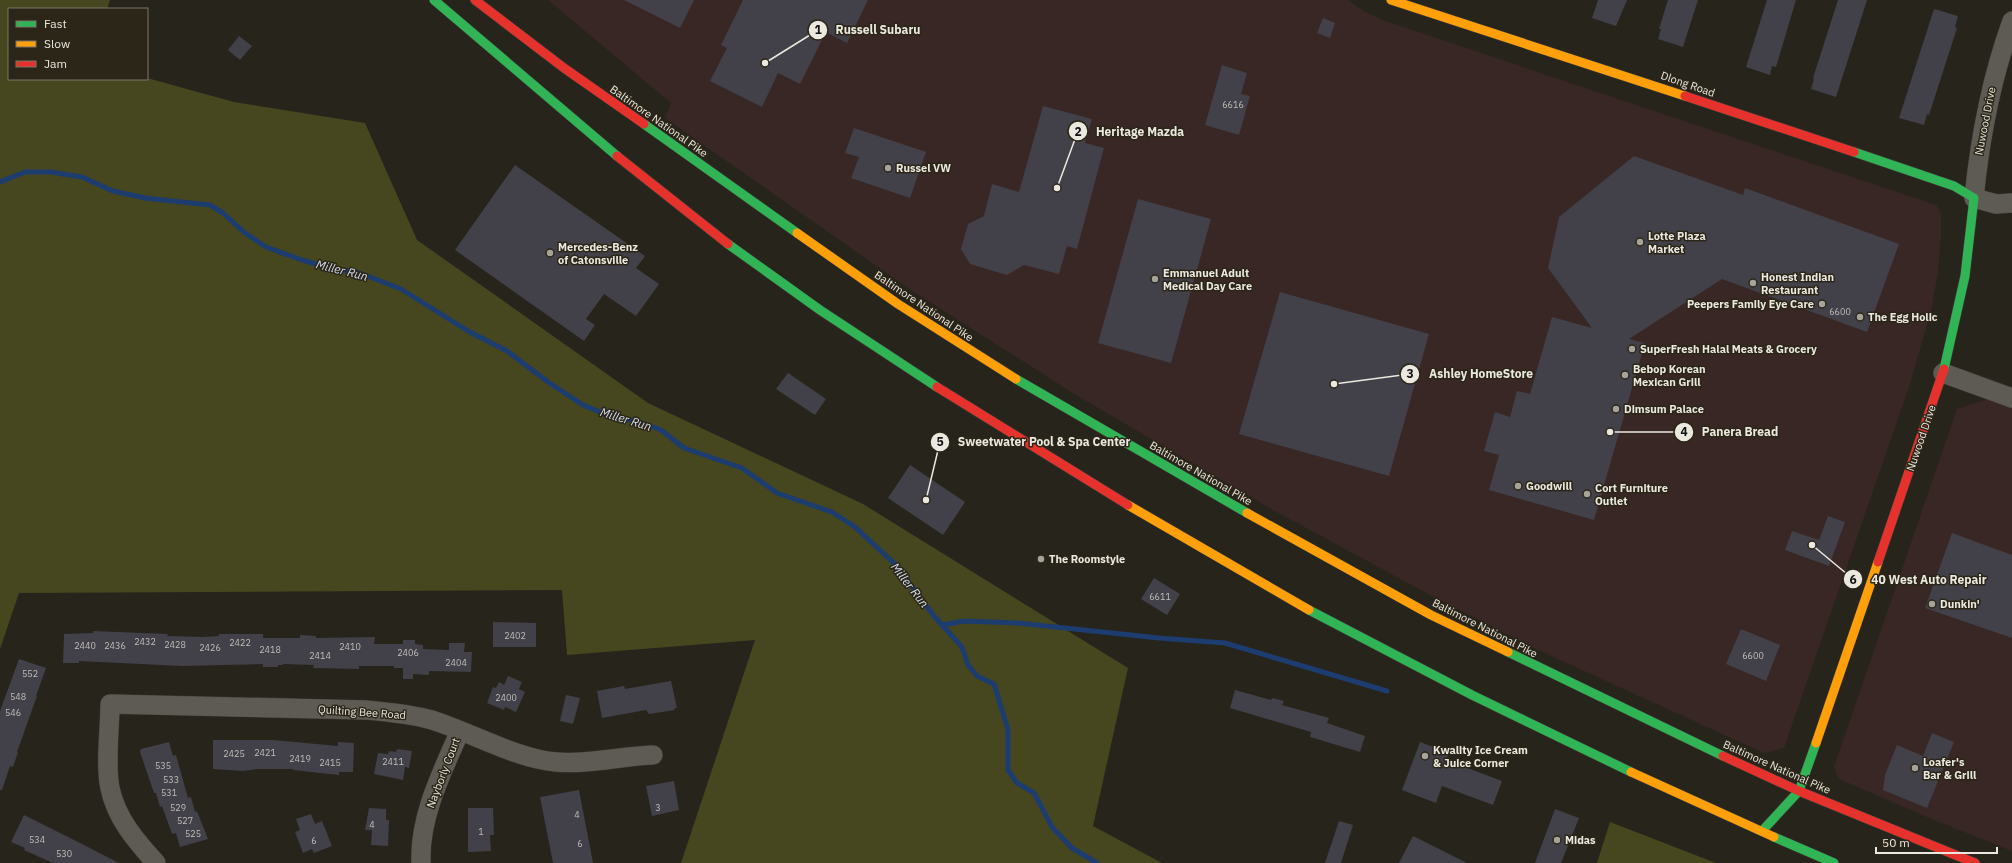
<svg xmlns="http://www.w3.org/2000/svg" width="2012" height="863" font-family="'IBM Plex Sans',sans-serif">
<style>
.commercial{fill:#392725}
.green{fill:#46471e}
.lines{fill:none;stroke-linecap:round;stroke-linejoin:round}
.stream{stroke:#1d3c70;stroke-width:5}
.building{fill:#424048}
.street-casing{stroke:#43413b;stroke-width:20}
.fast-casing{stroke:#43413b;stroke-width:10}
.slow-casing{stroke:#43413b;stroke-width:10}
.jam-casing{stroke:#43413b;stroke-width:10}
.street{stroke:#5e5b54;stroke-width:19}
.fast{stroke:#30b455;stroke-width:9}
.slow{stroke:#ff9f0a;stroke-width:9}
.jam{stroke:#e5322d;stroke-width:9}
.poi-dot{fill:#a6a39b;stroke:#2b2618;stroke-width:1.5}
.labels{text-anchor:middle;dominant-baseline:central;stroke-width:3;stroke-linejoin:round;paint-order:stroke}
.number-label{font-size:9px;fill:#c1beb9}
.street-label{font-size:11px;fill:#ebe8df;stroke:#2b2618}
.poi-label{font-size:11px;font-weight:bold;fill:#ebe8df;stroke:#2b2618;text-anchor:start}
.water-label{font-size:12px;font-style:italic;fill:#d2ddef;stroke:#2b2618}
.leader{fill:none;stroke:#ebe8df;stroke-width:1.5}
.callout-dot{fill:#ebe8df;stroke:#2b2618;stroke-width:1.5}
.mark-label{font-size:12px;text-anchor:middle;font-weight:bold;fill:#111}
.callout-label{font-size:12px;text-anchor:middle;font-weight:bold;fill:#ebe8df;stroke:#2b2618;stroke-width:3;stroke-linejoin:round;paint-order:stroke}
</style>
<rect width="100%" height="100%" fill="#27241c"/>
<g class="commercial">
<polygon points="548,0 1348,0 1365,12 1385,21 1936,205 1941,213 1941,234 1938,272 1931,311 1909,387 1784,748 1764,753 1536,649 1430,595 1273,510 1076,395 911,290 665,118 671,103"/>
<polygon points="1988,399 2012,408 2012,851 1934,820 1839,779 1834,767 1957,409"/>
</g>
<g class="green">
<polygon points="0,0 110,0 107,9 9,9 9,79 147,78 234,102 365,123 417,240 648,403 863,504 1128,668 1093,826 1162,863 681,863 755,640 567,655 562,590 19,593 0,649"/>
<polygon points="1610,822 1716,863 1597,863"/>
</g>
<g class="lines">
<g class="stream">
<polyline points="0,182 25,172 51,172 82,177 113,191 145,198 210,205 223,213 245,233 266,247 302,260 334,269 357,272 401,289 468,331 507,351 548,382 583,405 612,417 637,421 661,430 684,448 742,468 777,493 832,512 855,527 896,565 934,616 962,647 968,665 977,676 994,684 1008,730 1008,770 1017,783 1034,793 1052,827 1072,848 1097,863"/>
<polyline points="942,625 965,621 1018,623 1159,638 1225,643 1387,691"/>
</g>
</g>
<g class="building">
<polygon points="624,0 694,0 680,28"/>
<polygon points="743,0 868,0 847,43 826,32 800,84 778,73 762,107 710,81 727,48 721,45"/>
<polygon points="1598,0 1627,0 1616,26 1592,18"/>
<polygon points="1668,0 1698,0 1683,47 1658,39 1661,29 1659,29"/>
<polygon points="1767,0 1796,0 1776,67 1772,66 1770,75 1746,67"/>
<polygon points="1838,0 1867,0 1836,97 1811,89 1814,79 1813,78"/>
<polygon points="1934,9 1958,16 1955,27 1957,28 1929,115 1927,114 1924,125 1899,118"/>
<polygon points="1323,18 1335,23 1330,38 1317,33"/>
<polygon points="239,36 252,46 240,60 228,50"/>
<polygon points="1222,65 1247,73 1241,94 1250,96 1239,135 1205,125"/>
<polygon points="1043,106 1092,119 1085,143 1104,148 1077,249 1067,246 1059,274 1024,265 1007,275 970,264 961,249 968,224 984,216 992,184 1019,192"/>
<polygon points="854,128 926,152 910,198 851,178 859,157 845,153"/>
<polygon points="1634,156 1743,195 1745,188 1899,244 1867,332 1722,279 1629,339 1645,343 1594,520 1489,490 1499,455 1484,451 1495,412 1510,417 1517,391 1530,394 1552,317 1592,328 1548,268 1559,217"/>
<polygon points="515,165 645,256 636,268 659,284 636,316 604,294 586,319 595,325 584,341 455,250"/>
<polygon points="1138,199 1211,219 1171,363 1098,343"/>
<polygon points="1280,292 1429,334 1389,476 1239,434"/>
<polygon points="788,373 826,399 815,415 776,389"/>
<polygon points="910,465 965,502 943,535 888,498"/>
<polygon points="1828,516 1845,522 1829,566 1785,550 1792,531 1819,540"/>
<polygon points="1952,533 2012,555 2012,638 1925,608"/>
<polygon points="1154,578 1180,594 1167,615 1141,599"/>
<polygon points="493,622 536,623 536,647 493,647"/>
<polygon points="1741,629 1780,645 1766,681 1726,664"/>
<polygon points="93,631 168,634 167,636 203,637 219,636 219,634 263,634 263,638 300,638 300,635 316,636 316,638 375,637 374,644 403,644 403,640 415,640 415,644 423,645 423,649 449,650 449,643 465,643 464,652 472,652 471,672 429,671 429,675 413,674 413,679 403,679 403,668 394,668 394,666 359,666 359,669 313,668 314,665 283,664 283,665 278,665 278,667 263,667 263,664 182,666 79,661 79,663 63,663 64,634 93,633"/>
<polygon points="19,659 46,668 36,696 37,696 17,752 18,752 13,767 10,766 2,790 0,790 0,711"/>
<polygon points="508,676 522,682 519,689 525,692 516,712 505,707 504,710 487,703 493,687 496,688 499,682 504,685"/>
<polygon points="671,681 677,708 674,708 675,710 649,714 646,710 602,718 597,691 624,686 625,689"/>
<polygon points="1235,690 1271,700 1272,698 1284,701 1282,705 1329,718 1327,723 1365,736 1360,752 1310,737 1311,732 1230,708"/>
<polygon points="566,695 580,698 573,724 560,721"/>
<polygon points="1932,733 1954,742 1927,808 1883,790 1885,775 1897,745 1923,756"/>
<polygon points="213,740 273,740 338,746 338,742 354,743 353,772 339,772 339,775 293,770 293,769 257,769 243,771 213,769"/>
<polygon points="169,742 173,756 176,755 188,798 191,797 195,812 197,811 208,839 180,847 176,833 172,834 162,806 160,807 156,793 154,793 140,752 141,749"/>
<polygon points="1420,742 1449,753 1446,760 1502,781 1493,805 1442,786 1436,803 1402,790"/>
<polygon points="397,749 412,751 409,768 405,767 403,780 374,774 378,753 388,754 389,751 396,752"/>
<polygon points="674,781 679,810 652,816 646,786"/>
<polygon points="579,790 593,863 553,863 540,797"/>
<polygon points="369,808 386,809 386,820 389,820 388,846 371,845 372,830 365,830"/>
<polygon points="468,808 493,808 494,835 490,835 491,851 468,852"/>
<polygon points="1555,809 1579,818 1561,863 1535,863"/>
<polygon points="311,814 315,824 322,821 332,846 314,853 312,849 303,853 295,832 300,830 296,819"/>
<polygon points="24,815 82,844 119,863 53,863 24,850 25,848 11,842"/>
<polygon points="1339,821 1353,825 1341,863 1325,863"/>
<polygon points="1413,836 1467,863 1399,863"/>
</g>
<g class="lines">
<g class="street-casing">
<g id="street">
<path d="M2012,21C1991,79 1980,137 1974,198L1996,204L2012,203"/>
<polyline points="1943,373 2012,398"/>
<path d="M156,863C136,841 116,818 110,788C105,765 110,728 110,704L366,710C388,712 411,714 432,720C470,732 517,759 556,762C588,765 621,756 653,755"/>
<path d="M421,863C419,817 442,772 460,731"/>
</g>
</g>
<g class="fast-casing">
<g id="fast">
<polyline points="434,0 617,156"/>
<polyline points="644,124 797,233"/>
<polyline points="1854,152 1954,186 1974,198 1965,276 1944,369"/>
<polyline points="728,244 820,310 937,387"/>
<polyline points="1016,379 1247,513"/>
<polyline points="1309,610 1472,695 1631,772"/>
<polyline points="1508,652 1723,756"/>
<polyline points="1762,831 1799,791 1816,743"/>
<polyline points="1774,837 1834,863"/>
</g>
</g>
<g class="slow-casing">
<g id="slow">
<polyline points="1391,0 1685,96"/>
<polyline points="797,233 898,304 1016,379"/>
<polyline points="1128,505 1309,610"/>
<polyline points="1247,513 1431,615 1508,652"/>
<polyline points="1816,743 1878,562"/>
<polyline points="1631,772 1774,837"/>
</g>
</g>
<g class="jam-casing">
<g id="jam">
<polyline points="475,0 564,68 644,124"/>
<polyline points="1685,96 1854,152"/>
<polyline points="617,156 728,244"/>
<polyline points="937,387 1128,505"/>
<polyline points="1878,562 1944,369"/>
<polyline points="1723,756 1799,791 1975,863"/>
</g>
</g>
<use href="#street" class="street"/>
<use href="#fast" class="fast"/>
<use href="#slow" class="slow"/>
<use href="#jam" class="jam"/>
</g>
<g class="poi-dot">
<circle cx="888" cy="168" r="4"/>
<circle cx="1640" cy="242" r="4"/>
<circle cx="550" cy="253" r="4"/>
<circle cx="1155" cy="279" r="4"/>
<circle cx="1753" cy="283" r="4"/>
<circle cx="1822" cy="304" r="4"/>
<circle cx="1860" cy="317" r="4"/>
<circle cx="1632" cy="349" r="4"/>
<circle cx="1625" cy="375" r="4"/>
<circle cx="1616" cy="409" r="4"/>
<circle cx="1518" cy="486" r="4"/>
<circle cx="1587" cy="494" r="4"/>
<circle cx="1041" cy="559" r="4"/>
<circle cx="1932" cy="604" r="4"/>
<circle cx="1425" cy="756" r="4"/>
<circle cx="1915" cy="768" r="4"/>
<circle cx="1557" cy="840" r="4"/>
</g>
<g class="labels">
<g class="number-label">
<text x="1233" y="104">6616</text>
<text x="1840" y="311">6600</text>
<text x="1160" y="596">6611</text>
<text x="515" y="635">2402</text>
<text x="145" y="641">2432</text>
<text x="240" y="642">2422</text>
<text x="175" y="644">2428</text>
<text x="85" y="645">2440</text>
<text x="115" y="645">2436</text>
<text x="350" y="646">2410</text>
<text x="210" y="647">2426</text>
<text x="270" y="649">2418</text>
<text x="408" y="652">2406</text>
<text x="320" y="655">2414</text>
<text x="1753" y="655">6600</text>
<text x="456" y="662">2404</text>
<text x="30" y="673">552</text>
<text x="18" y="696">548</text>
<text x="506" y="697">2400</text>
<text x="13" y="712">546</text>
<text x="265" y="752">2421</text>
<text x="234" y="753">2425</text>
<text x="300" y="758">2419</text>
<text x="393" y="761">2411</text>
<text x="330" y="762">2415</text>
<text x="163" y="765">535</text>
<text x="171" y="779">533</text>
<text x="169" y="792">531</text>
<text x="178" y="807">529</text>
<text x="658" y="807">3</text>
<text x="577" y="814">4</text>
<text x="185" y="820">527</text>
<text x="372" y="824">4</text>
<text x="481" y="831">1</text>
<text x="193" y="833">525</text>
<text x="37" y="839">534</text>
<text x="314" y="840">6</text>
<text x="580" y="843">6</text>
<text x="64" y="853">530</text>
</g>
<g class="street-label">
<text transform="translate(1688 84) rotate(19)">Dlong Road</text>
<text transform="translate(659 121) rotate(35)">Baltimore National Pike</text>
<text transform="translate(1985 121) rotate(-79)">Nuwood Drive</text>
<text transform="translate(924 306) rotate(34)">Baltimore National Pike</text>
<text transform="translate(1921 438) rotate(-71)">Nuwood Drive</text>
<text transform="translate(1201 473) rotate(30)">Baltimore National Pike</text>
<text transform="translate(1485 628) rotate(27)">Baltimore National Pike</text>
<text transform="translate(362 712) rotate(4)">Quilting Bee Road</text>
<text transform="translate(1777 767) rotate(24)">Baltimore National Pike</text>
<text transform="translate(443 773) rotate(-69)">Nayborly Court</text>
</g>
<g class="poi-label">
<text x="896" y="168">Russel VW</text>
<text x="1648" y="236">Lotte Plaza<tspan x="1648" dy="13">Market</tspan></text>
<text x="558" y="247">Mercedes-Benz<tspan x="558" dy="13">of Catonsville</tspan></text>
<text x="1163" y="273">Emmanuel Adult<tspan x="1163" dy="13">Medical Day Care</tspan></text>
<text x="1761" y="277">Honest Indian<tspan x="1761" dy="13">Restaurant</tspan></text>
<text x="1814" y="304" text-anchor="end">Peepers Family Eye Care</text>
<text x="1868" y="317">The Egg Holic</text>
<text x="1640" y="349">SuperFresh Halal Meats &amp; Grocery</text>
<text x="1633" y="369">Bebop Korean<tspan x="1633" dy="13">Mexican Grill</tspan></text>
<text x="1624" y="409">Dimsum Palace</text>
<text x="1526" y="486">Goodwill</text>
<text x="1595" y="488">Cort Furniture<tspan x="1595" dy="13">Outlet</tspan></text>
<text x="1049" y="559">The Roomstyle</text>
<text x="1940" y="604">Dunkin'</text>
<text x="1433" y="750">Kwality Ice Cream<tspan x="1433" dy="13">&amp; Juice Corner</tspan></text>
<text x="1923" y="762">Loafer's<tspan x="1923" dy="13">Bar &amp; Grill</tspan></text>
<text x="1565" y="840">Midas</text>
</g>
<g class="water-label">
<text transform="translate(342 270) rotate(14)">Miller Run</text>
<text transform="translate(626 419) rotate(17)">Miller Run</text>
<text transform="translate(910 585) rotate(52)">Miller Run</text>
</g>
</g>
<path class="leader" d="M765 63L818 30M1057 188L1078 131M1334 384L1410 374M1610 432L1684 432M926 500L940 442M1812 545L1853 579"/>
<g class="callout-dot">
<circle cx="765" cy="63" r="4"/>
<circle cx="1057" cy="188" r="4"/>
<circle cx="1334" cy="384" r="4"/>
<circle cx="1610" cy="432" r="4"/>
<circle cx="926" cy="500" r="4"/>
<circle cx="1812" cy="545" r="4"/>
<circle cx="818" cy="30" r="10"/>
<circle cx="1078" cy="131" r="10"/>
<circle cx="1410" cy="374" r="10"/>
<circle cx="1684" cy="432" r="10"/>
<circle cx="940" cy="442" r="10"/>
<circle cx="1853" cy="579" r="10"/>
</g>
<g class="mark-label">
<text x="818" y="34">1</text>
<text x="1078" y="136">2</text>
<text x="1410" y="378">3</text>
<text x="1684" y="436">4</text>
<text x="940" y="446">5</text>
<text x="1853" y="584">6</text>
</g>
<g class="callout-label">
<text x="878" y="34">Russell Subaru</text>
<text x="1140" y="136">Heritage Mazda</text>
<text x="1481" y="378">Ashley HomeStore</text>
<text x="1740" y="436">Panera Bread</text>
<text x="1044" y="446">Sweetwater Pool &amp; Spa Center</text>
<text x="1929" y="584">40 West Auto Repair</text>
</g>
<rect x="8" y="8" width="140" height="72" fill="#2b2618" stroke="#787468"/>
<rect x="16" y="21" width="20" height="6" fill="#30b455" stroke="#787468"/>
<text x="44" y="28" font-size="12" fill="#ebe8df">Fast</text>
<rect x="16" y="41" width="20" height="6" fill="#ff9f0a" stroke="#787468"/>
<text x="44" y="48" font-size="12" fill="#ebe8df">Slow</text>
<rect x="16" y="61" width="20" height="6" fill="#e5322d" stroke="#787468"/>
<text x="44" y="68" font-size="12" fill="#ebe8df">Jam</text>
<path d="M1876 847v6h121v-6" fill="none" stroke="#ebe8df" stroke-width="2"/>
<text x="1882" y="847" font-size="12" fill="#ebe8df" stroke="#2b2618" stroke-width="3" paint-order="stroke">50 m</text>
</svg>
